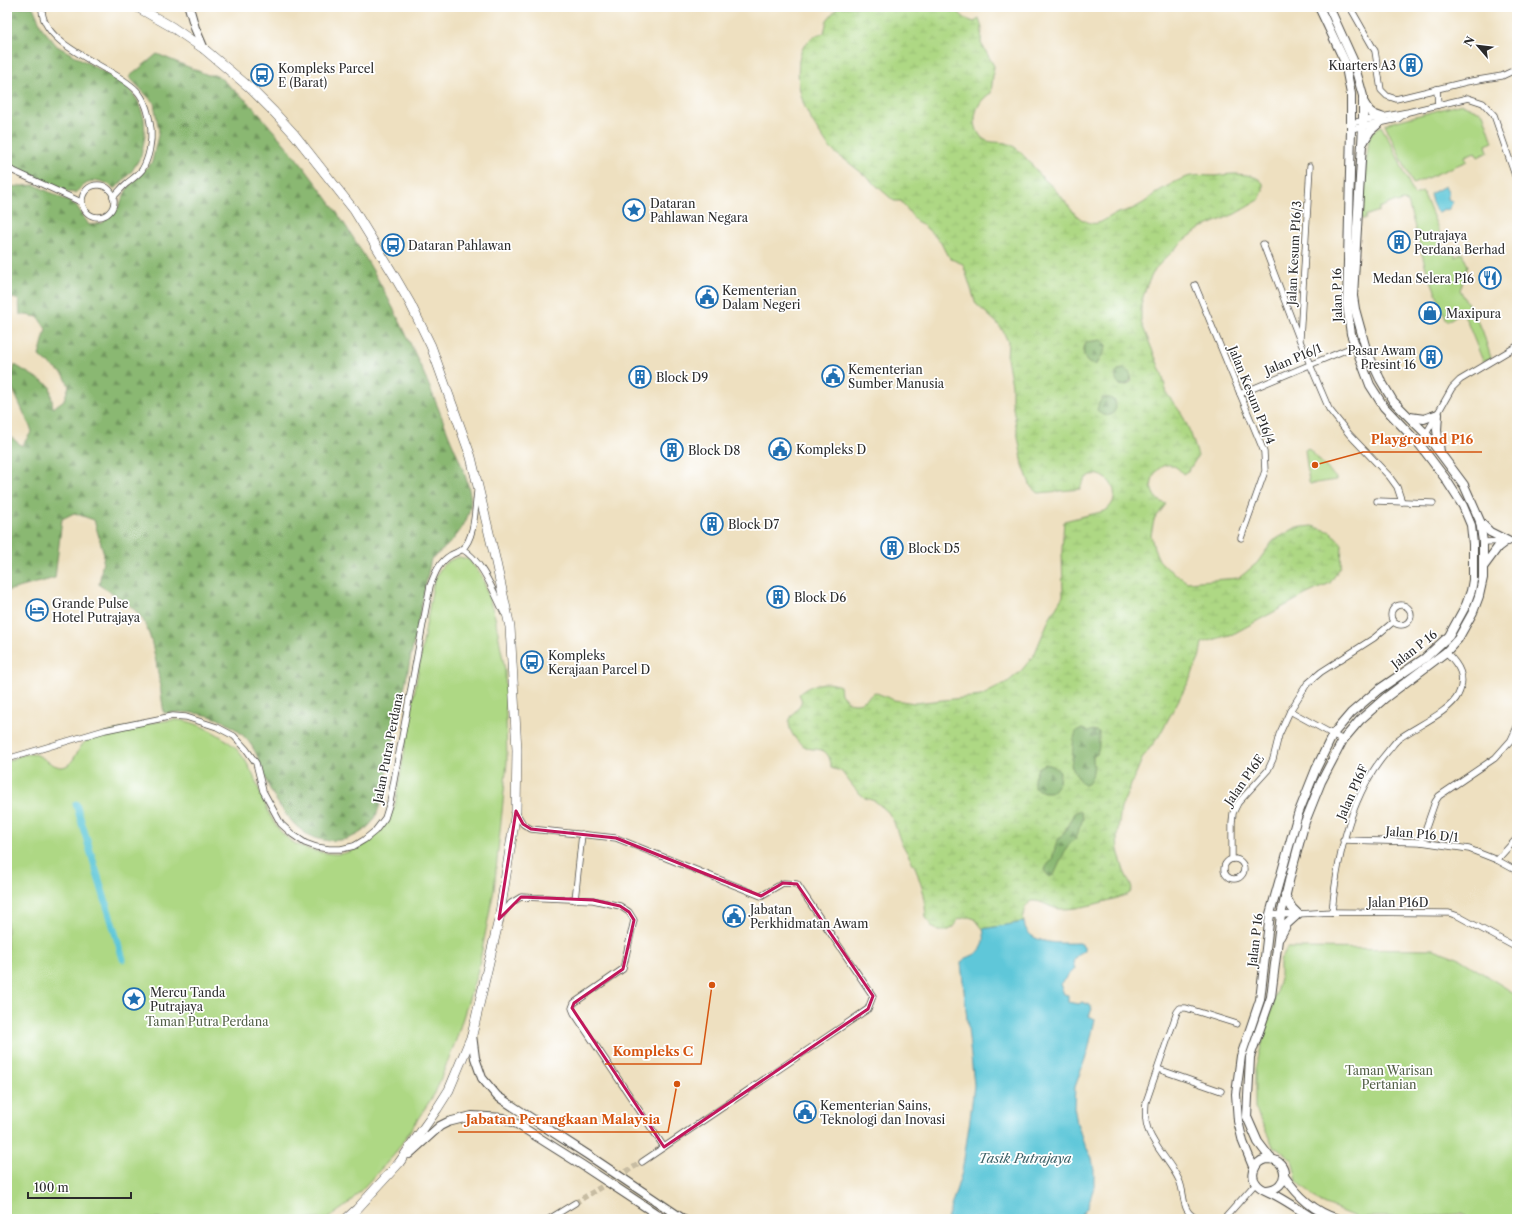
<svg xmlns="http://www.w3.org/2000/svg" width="1524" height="1226" font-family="'Libre Caslon Text',serif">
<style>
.forest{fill:url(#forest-firs);stroke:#5a724e}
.wetland{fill:url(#wetland-marsh);stroke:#6c8258;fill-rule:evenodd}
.park{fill:#aed884;stroke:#6c8258}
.water{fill:#5ec7d9;stroke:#447982}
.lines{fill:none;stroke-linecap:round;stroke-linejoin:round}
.canal{stroke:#5ec7d9;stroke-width:7}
.street-tunnel{stroke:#c7bca2;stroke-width:5.5;stroke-dasharray:5.5 3;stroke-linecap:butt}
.street-casing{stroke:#484641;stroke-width:7}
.secondary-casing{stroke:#484641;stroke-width:10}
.primary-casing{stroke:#484641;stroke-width:10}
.street{stroke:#fff;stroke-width:5.5}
.secondary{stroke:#fff;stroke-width:8}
.primary{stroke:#fff;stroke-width:9}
.marked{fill:none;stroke:#c2185b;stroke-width:3;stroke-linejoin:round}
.labels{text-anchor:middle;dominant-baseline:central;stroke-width:3.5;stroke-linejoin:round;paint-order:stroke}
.poi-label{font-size:12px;fill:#2b2b2b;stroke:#fff;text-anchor:start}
.street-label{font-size:12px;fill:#2b2b2b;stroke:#fff}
.park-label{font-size:12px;fill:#525f46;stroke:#fff}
.water-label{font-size:13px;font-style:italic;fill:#3d6268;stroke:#fff}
.leader{fill:none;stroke:#d5540f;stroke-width:1.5}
.callout-dot{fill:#d5540f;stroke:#fff;stroke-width:1.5}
.callout-label{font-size:13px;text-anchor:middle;font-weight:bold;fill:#d5540f;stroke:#fff;stroke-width:3.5;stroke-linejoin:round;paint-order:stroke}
</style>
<defs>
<pattern id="forest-firs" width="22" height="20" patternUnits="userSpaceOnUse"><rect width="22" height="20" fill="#8ab872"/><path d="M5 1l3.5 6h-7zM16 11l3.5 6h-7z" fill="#71965e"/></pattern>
<pattern id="wetland-marsh" width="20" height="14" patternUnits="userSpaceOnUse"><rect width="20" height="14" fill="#aed884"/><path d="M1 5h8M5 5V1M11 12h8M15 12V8" fill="none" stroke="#96ba72"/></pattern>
</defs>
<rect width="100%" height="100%" fill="#fff"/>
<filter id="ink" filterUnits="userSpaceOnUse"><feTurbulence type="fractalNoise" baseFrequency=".025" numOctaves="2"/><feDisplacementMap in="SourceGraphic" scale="8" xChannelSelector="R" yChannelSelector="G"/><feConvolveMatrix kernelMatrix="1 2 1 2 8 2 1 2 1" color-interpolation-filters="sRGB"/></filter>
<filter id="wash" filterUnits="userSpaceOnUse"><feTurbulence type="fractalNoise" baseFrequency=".012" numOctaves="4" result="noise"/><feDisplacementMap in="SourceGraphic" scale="16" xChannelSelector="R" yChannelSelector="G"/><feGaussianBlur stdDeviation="0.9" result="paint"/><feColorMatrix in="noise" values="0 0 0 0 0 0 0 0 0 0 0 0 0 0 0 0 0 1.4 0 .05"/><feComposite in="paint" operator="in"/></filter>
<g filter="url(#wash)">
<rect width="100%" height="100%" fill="#eee0c0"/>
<g class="forest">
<path d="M7,7H33L42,28L57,46L126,84L138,101L144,118L145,136L141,156L132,171L115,189C99,176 89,179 75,193L67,192L7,163Z"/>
<path d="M157,54L208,75H217C228,85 239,94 249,103C259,113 268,125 277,135C355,224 406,323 448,433C455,451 474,489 470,507C466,530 448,546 431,559L380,805C378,810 376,817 373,821C366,831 350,840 339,840C334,840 328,841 324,840C299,838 279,807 269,787C260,766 258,747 239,732C217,713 192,711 164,713C160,689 155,636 141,617C130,603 114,594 99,585L104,554L94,520L74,513L62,519L55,578L7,591V427L11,437L22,446L32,431L10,383L15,365L50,386L53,408L64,400L69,386L64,375L39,356L46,329L38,317L20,314L19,300L7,296V273L11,254L7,250V187L35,185L76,205L89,225L102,223L118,208L127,189L152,162L159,131L154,103L129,77Z"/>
<path d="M1101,340L1106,344V348L1097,364C1084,367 1081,352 1086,342Z"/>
<circle cx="1123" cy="377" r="8"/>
<path d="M1103,398H1110L1115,401L1116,408L1113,414C1106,417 1102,416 1097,410L1099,403Z"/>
<path d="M1077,729H1083L1099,732V746L1097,754L1093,757C1094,767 1094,776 1088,785H1084L1079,780L1071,765C1074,752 1070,743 1077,729Z"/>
<polygon points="1045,764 1053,766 1060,772 1059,783 1052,792 1044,792 1034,788 1034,778 1038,768"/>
<polygon points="1079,811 1082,813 1083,819 1075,839 1071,842 1065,851 1054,875 1049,877 1045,872 1046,867 1052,859 1057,841 1064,833 1074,813"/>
</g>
<path class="wetland" d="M838,7H952L966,19L974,22L979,19L982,28L981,43L994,66L991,93C977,101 970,119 979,134C986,146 1000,140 1009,144C1015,146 1021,153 1025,157C1032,164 1036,171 1043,178C1048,183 1053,187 1058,193C1067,202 1073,216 1085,221C1098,227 1102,221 1113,215C1121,211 1131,211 1138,206C1144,203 1148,200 1153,195C1160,190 1176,181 1184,178C1194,174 1205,176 1215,176C1222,175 1228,174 1236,174C1247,175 1256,175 1263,183V191L1259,200L1235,214L1201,228L1182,242L1155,269L1146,287L1141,304V322L1162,374L1167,394L1182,414L1191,434L1198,456L1189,470L1183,474C1162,445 1134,493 1166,504L1154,520L1151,535L1154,549L1159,560L1168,569L1187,582L1239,578L1257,563L1273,541L1295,528L1312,526L1331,532L1342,544L1341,566L1330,583L1307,594L1233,634L1202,643L1199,659L1188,683L1159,736L1143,757L1121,808L1117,837L1118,850L1124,871L1132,888L1130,893L1125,896C1105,901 1083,909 1061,909C1050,909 1043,900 1032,901C1024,906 1022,913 1024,922L983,929L975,919L969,917L959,919L951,929L946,931H938L931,926L926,917L924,894L916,869L900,840L894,822L888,812L875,801L865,798L856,790L841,771L831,768C831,763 830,757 826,753C821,747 812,751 806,747C797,743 789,732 789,722C790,716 799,708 802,701L799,694C810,684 826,680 840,686L841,694L848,702C861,705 865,701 874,692L894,700L915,703L981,696L1009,681L1021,671L1034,655L1050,617L1063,596L1062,550L1064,521L1105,511C1133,491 1091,454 1080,489L1039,493L1031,487L1023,465L1012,402V385L1007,358L1008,342L1003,331L996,322L976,304L963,264L951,259L946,253L940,241L922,224L916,221L901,201H894C879,188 864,174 848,162C843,158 837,155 833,151C828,147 824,139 820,134C803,108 796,91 799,60C801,46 810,35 824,33L827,20ZM1101,340L1106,344V348L1097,364C1084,367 1081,352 1086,342ZM1124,369L1130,373L1132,381L1127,385L1121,386C1115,380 1114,377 1118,370ZM1103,398H1110L1115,401L1116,408L1113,414C1106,417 1102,416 1097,410L1099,403ZM1083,729L1088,732L1093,730L1099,732V746L1097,754L1093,757C1094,767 1094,776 1088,784L1084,785L1079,780L1071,765C1074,752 1071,742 1077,730ZM1045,764L1053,766L1060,772L1059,783L1052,792H1044L1034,788V778L1038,768ZM1079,811L1082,813L1083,819L1075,839L1071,842L1065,851L1054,875L1049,877L1045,871L1046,867L1052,859L1057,841L1064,833L1074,813Z"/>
<g class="park">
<polygon points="1462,104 1483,113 1493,142 1486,145 1488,152 1478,157 1475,152 1465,156 1467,161 1413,184 1385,124"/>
<polygon points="1381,126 1393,147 1414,195 1423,192 1443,241 1440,243 1442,251 1446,249 1449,255 1454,252 1456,257 1462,253 1468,266 1460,290 1482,329 1491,358 1483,361 1463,312 1447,321 1425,265 1408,202 1403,201 1397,203 1396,201 1379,208 1379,211 1365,216 1366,219 1362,219 1360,217 1369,138 1372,133"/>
<polygon points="1308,448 1336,478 1336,480 1310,484 1309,482 1305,450"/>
<path d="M459,557L468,559L482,576L495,617L505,670L507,762L494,890L478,970L456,1040L435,1093L394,1155L347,1205L327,1219H7V762C14,758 22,754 30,754C42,753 51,768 63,767C75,765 77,747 86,741C96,733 163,719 177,720C186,720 197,724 205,728C218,734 231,742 240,753C267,787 262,840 315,851C326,853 338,856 348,852C374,843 384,829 395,805L433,585C439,569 442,562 459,557Z"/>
<polygon points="1287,948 1434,949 1460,959 1517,995 1517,1219 1471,1219 1462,1214 1400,1217 1355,1217 1319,1202 1297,1181 1292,1159 1273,1146 1255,1108 1255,1069 1280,978 1280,961"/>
</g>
<g class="water">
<polygon points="1445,186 1448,191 1448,199 1453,202 1448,210 1444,209 1439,212 1436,211 1432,202 1430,194"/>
<path d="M1024,922C1027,946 1062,943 1080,943L1084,946V951L1077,955L1073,962L1075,969L1060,984L1064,994L1068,995V1002L1079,1004L1082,1002L1090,1005L1092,1009L1089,1016L1095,1019L1088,1051L1075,1087L1074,1107L1077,1123L1083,1141L1092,1158L1094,1170V1187L1087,1208L1079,1219H947L962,1172L970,1119L974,1085L961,963C964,958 967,958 971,956C984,951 986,940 983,929Z"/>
</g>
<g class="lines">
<polyline class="canal" points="76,804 123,959"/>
</g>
</g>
<g filter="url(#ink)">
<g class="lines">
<polyline class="street-tunnel" points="575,1203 642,1162"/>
<g class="street-casing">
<g id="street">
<path d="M42,7C40,47 112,65 136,90C146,100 149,115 151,129C152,142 149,158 142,170C137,176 132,179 126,184C121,188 118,193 113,197"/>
<polyline points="1350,7 1375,51 1381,90 1387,96 1396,99 1466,82 1502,76 1517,69"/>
<polyline points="1437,89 1438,105"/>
<polyline points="1351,123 1408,112 1468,98 1483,103 1494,115 1517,181"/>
<polyline points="1351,129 1398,119 1406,113"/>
<polyline points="7,168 81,202"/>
<circle cx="98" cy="201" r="16"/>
<polyline points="1263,244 1300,341 1329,409 1349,434 1389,476 1397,487 1402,502"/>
<polyline points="1195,285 1264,452 1265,471 1241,538"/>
<polyline points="1300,339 1310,166"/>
<polyline points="1240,394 1355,346"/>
<polyline points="1426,434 1452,388 1460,380 1517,346"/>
<polyline points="1377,501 1433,503"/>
<polyline points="1483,542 1517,541"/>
<path d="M462,549C482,560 494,593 504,613"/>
<circle cx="1401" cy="615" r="10"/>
<polyline points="1290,711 1343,740"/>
<path d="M7,759L105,730L173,716L186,717L217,727L234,736L246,749L256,763L263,791L281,824L292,834L305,843L316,847L329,849H341L354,846L364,840L375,831L385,818L390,802L430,586C435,573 439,562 451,555C454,553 459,552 462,549C475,539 475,507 477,492"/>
<polyline points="517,814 523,824 531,829 616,838 761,896 783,883 797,884 873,996 868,1009 642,1162"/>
<polyline points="1343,840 1421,842 1469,849 1497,860 1517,871"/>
<polyline points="1421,842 1435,802 1439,796 1495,758 1511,740 1517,727"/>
<polyline points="1232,859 1232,823 1233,813 1238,803 1268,770 1273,759 1279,735 1290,711 1307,684 1321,672 1374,638 1393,622"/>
<circle cx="1234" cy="869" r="10"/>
<polyline points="1497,860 1517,838"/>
<polyline points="575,900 582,834"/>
<path d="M1332,912C1337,858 1351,793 1388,751C1392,747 1395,741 1400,738C1415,727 1451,711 1458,695C1467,677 1459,665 1446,652"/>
<polyline points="1270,914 1281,915 1332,912 1449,913 1458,916 1517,948"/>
<polyline points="501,916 511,903 521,897 593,900 620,906 629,912 634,920 623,969 574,1003 572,1008 574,1013 664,1147"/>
<polyline points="1158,1069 1221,1091"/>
<polyline points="549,1219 575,1203"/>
<path d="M1198,1219C1180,1212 1186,1195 1179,1180C1171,1163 1156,1149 1149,1132C1145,1123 1145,1112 1146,1102L1177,1012L1180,1008H1186L1237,1024"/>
<polyline points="1224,1219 1256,1183"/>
</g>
</g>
<g class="secondary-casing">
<g id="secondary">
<polyline points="189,7 195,28 204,49"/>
<path d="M1363,101C1368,110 1371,115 1381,117"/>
<polyline points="1363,143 1370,131 1378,124"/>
<polyline points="1410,417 1424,419 1438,414 1437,430 1440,452"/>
<polyline points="1480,522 1490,532 1508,541"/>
<polyline points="1484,566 1498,547 1506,541"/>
<polyline points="1280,937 1287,924 1298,914 1292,908 1285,895"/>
<polyline points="472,1035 475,1058 482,1078 497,1096 588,1155 683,1219"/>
<polyline points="409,1154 440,1126 448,1122 472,1116 503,1118 517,1124 582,1165 664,1219"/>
<polyline points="1271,1159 1258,1142 1247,1117 1250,1057 1271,997 1281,915 1290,877 1305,822 1321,782 1343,740 1360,720 1385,698 1446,652 1458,639 1473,612 1479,596 1483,578 1483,542 1480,521 1464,485 1426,434 1393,401 1380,379 1366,349 1355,309 1353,296 1363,127 1363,96 1353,60 1329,7"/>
<polyline points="1254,1169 1243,1142 1238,1121 1236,1094 1241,1056 1260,1000 1270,914 1298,814 1316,769 1333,734 1351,713 1378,690 1425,658 1449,636 1466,605 1471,591 1473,580 1473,544 1471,525 1463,506 1445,478 1420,445 1384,407 1370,385 1351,334 1347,305 1351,129 1351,94 1345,62 1319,7"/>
<path d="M1284,1176C1298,1196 1314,1212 1338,1219"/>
<path d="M1267,1190C1289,1189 1290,1160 1269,1159C1264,1159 1259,1161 1256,1166C1253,1171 1252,1178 1256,1183C1260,1190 1271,1192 1277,1196C1290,1203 1301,1211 1314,1219"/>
</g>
</g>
<g class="primary-casing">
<polyline id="primary" points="137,7 172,27 204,49 249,87 274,112 294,134 354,210 395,277 410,303 431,346 471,457 495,558 510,627 517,750 516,811 499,919 472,1035 449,1090 437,1109 399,1163 357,1209 346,1219"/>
</g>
<use href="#street" class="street"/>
<use href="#secondary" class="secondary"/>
<use href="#primary" class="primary"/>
</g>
</g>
<path class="marked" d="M516,811L523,824L531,829L616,838L761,896L783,883L797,884L873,996L868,1009L664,1147L572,1008L574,1003L623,969L634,920L629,912L620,906L593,900L521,897L499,919Z"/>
<defs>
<g id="building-ring" transform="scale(1.15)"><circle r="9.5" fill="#fff" stroke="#1f6fb2" stroke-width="1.5"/><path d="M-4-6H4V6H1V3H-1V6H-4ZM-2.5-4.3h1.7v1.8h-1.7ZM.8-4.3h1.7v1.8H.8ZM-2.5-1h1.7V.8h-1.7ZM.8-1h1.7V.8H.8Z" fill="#1f6fb2"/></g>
<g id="bus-ring" transform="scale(1.15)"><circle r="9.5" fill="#fff" stroke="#1f6fb2" stroke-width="1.5"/><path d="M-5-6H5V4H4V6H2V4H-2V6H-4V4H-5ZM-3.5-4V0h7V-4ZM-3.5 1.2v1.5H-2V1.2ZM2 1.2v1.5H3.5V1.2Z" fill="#1f6fb2"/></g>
<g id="sight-ring" transform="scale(1.15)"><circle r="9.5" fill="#fff" stroke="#1f6fb2" stroke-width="1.5"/><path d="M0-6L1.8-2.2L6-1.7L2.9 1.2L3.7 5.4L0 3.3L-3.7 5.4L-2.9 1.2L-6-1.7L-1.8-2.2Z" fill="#1f6fb2"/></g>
<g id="restaurant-ring" transform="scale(1.15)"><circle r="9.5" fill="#fff" stroke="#1f6fb2" stroke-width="1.5"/><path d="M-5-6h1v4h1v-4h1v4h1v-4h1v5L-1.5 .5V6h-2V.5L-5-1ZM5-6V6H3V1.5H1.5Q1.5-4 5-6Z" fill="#1f6fb2"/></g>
<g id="civic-ring" transform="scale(1.15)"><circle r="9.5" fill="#fff" stroke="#1f6fb2" stroke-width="1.5"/><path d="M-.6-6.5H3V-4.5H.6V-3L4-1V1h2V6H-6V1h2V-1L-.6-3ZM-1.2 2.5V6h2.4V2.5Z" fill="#1f6fb2"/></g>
<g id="shop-ring" transform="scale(1.15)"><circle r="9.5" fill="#fff" stroke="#1f6fb2" stroke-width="1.5"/><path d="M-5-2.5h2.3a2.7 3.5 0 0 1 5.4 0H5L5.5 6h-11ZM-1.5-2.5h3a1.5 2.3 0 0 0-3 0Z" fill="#1f6fb2"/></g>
<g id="hotel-ring" transform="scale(1.15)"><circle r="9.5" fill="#fff" stroke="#1f6fb2" stroke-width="1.5"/><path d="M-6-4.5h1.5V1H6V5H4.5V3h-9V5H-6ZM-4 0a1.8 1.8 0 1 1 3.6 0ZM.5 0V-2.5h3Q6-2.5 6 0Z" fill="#1f6fb2"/></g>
</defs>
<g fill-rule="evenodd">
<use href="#building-ring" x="1411" y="65"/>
<use href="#bus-ring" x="262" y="75"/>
<use href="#sight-ring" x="634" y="210"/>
<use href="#building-ring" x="1399" y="242"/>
<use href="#bus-ring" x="393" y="245"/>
<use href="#restaurant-ring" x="1490" y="278"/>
<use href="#civic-ring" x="707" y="297"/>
<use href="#shop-ring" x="1430" y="313"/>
<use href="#building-ring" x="1431" y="357"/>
<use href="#civic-ring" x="833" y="376"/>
<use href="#building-ring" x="640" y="377"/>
<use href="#civic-ring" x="780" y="449"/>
<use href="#building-ring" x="672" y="450"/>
<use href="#building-ring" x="712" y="524"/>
<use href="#building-ring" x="892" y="548"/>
<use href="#building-ring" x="778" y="597"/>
<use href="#hotel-ring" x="37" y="610"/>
<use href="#bus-ring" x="532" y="662"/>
<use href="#civic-ring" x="734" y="916"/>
<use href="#sight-ring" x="134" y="999"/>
<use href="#civic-ring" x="805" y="1112"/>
</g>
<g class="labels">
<g class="poi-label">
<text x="1396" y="65" text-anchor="end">Kuarters A3</text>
<text x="278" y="68">Kompleks Parcel<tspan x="278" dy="14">E (Barat)</tspan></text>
<text x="650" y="203">Dataran<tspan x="650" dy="14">Pahlawan Negara</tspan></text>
<text x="1414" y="235">Putrajaya<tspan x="1414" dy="14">Perdana Berhad</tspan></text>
<text x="408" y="245">Dataran Pahlawan</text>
<text x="1474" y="278" text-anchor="end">Medan Selera P16</text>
<text x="722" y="290">Kementerian<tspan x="722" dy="14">Dalam Negeri</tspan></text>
<text x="1446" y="313">Maxipura</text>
<text x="1416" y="350" text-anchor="end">Pasar Awam<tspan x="1416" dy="14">Presint 16</tspan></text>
<text x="848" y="369">Kementerian<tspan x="848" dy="14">Sumber Manusia</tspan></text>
<text x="656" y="377">Block D9</text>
<text x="796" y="449">Kompleks D</text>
<text x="688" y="450">Block D8</text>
<text x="728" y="524">Block D7</text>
<text x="908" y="548">Block D5</text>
<text x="794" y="597">Block D6</text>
<text x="52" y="603">Grande Pulse<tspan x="52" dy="14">Hotel Putrajaya</tspan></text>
<text x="548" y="655">Kompleks<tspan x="548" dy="14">Kerajaan Parcel D</tspan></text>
<text x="750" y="909">Jabatan<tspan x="750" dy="14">Perkhidmatan Awam</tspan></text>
<text x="150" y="992">Mercu Tanda<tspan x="150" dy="14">Putrajaya</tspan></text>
<text x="820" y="1105">Kementerian Sains,<tspan x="820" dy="14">Teknologi dan Inovasi</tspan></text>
</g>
<g class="street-label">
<text transform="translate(1294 253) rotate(-87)">Jalan Kesum P16/3</text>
<text transform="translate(1337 295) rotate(-91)">Jalan P 16</text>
<text transform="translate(1293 359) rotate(-23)">Jalan P16/1</text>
<text transform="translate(1252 395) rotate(68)">Jalan Kesum P16/4</text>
<text transform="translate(1414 649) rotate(-38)">Jalan P 16</text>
<text transform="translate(388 748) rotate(-79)">Jalan Putra Perdana</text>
<text transform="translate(1244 780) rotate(-55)">Jalan P16E</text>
<text transform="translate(1352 792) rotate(-66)">Jalan P16F</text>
<text transform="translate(1422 834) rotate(5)">Jalan P16 D/1</text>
<text x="1398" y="902">Jalan P16D</text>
<text transform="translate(1255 940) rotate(-83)">Jalan P 16</text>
</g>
<g class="park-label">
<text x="207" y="1021">Taman Putra Perdana</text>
<text x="1389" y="1070">Taman Warisan<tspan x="1389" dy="14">Pertanian</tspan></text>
</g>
<g class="water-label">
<text x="1025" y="1158">Tasik Putrajaya</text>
</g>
</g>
<path class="leader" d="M1315 465L1363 452H1482M712 985L701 1064H605M677 1084L668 1132H458"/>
<g class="callout-dot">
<circle cx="1315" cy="465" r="4"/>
<circle cx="712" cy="985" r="4"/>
<circle cx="677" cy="1084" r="4"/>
</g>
<g class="callout-label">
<text x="1422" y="444">Playground P16</text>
<text x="653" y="1056">Kompleks C</text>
<text x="563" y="1124">Jabatan Perangkaan Malaysia</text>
</g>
<rect width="1524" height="1226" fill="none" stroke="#fff" stroke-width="24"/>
<g transform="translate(1478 46) rotate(298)" stroke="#ffffff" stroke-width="3" paint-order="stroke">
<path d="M0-3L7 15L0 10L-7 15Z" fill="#2b2b2b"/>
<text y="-6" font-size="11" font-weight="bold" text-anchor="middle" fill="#2b2b2b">N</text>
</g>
<path d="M28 1192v6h103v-6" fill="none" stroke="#2b2b2b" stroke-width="2"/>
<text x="34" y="1192" font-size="12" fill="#2b2b2b" stroke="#ffffff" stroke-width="3" paint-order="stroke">100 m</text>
</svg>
